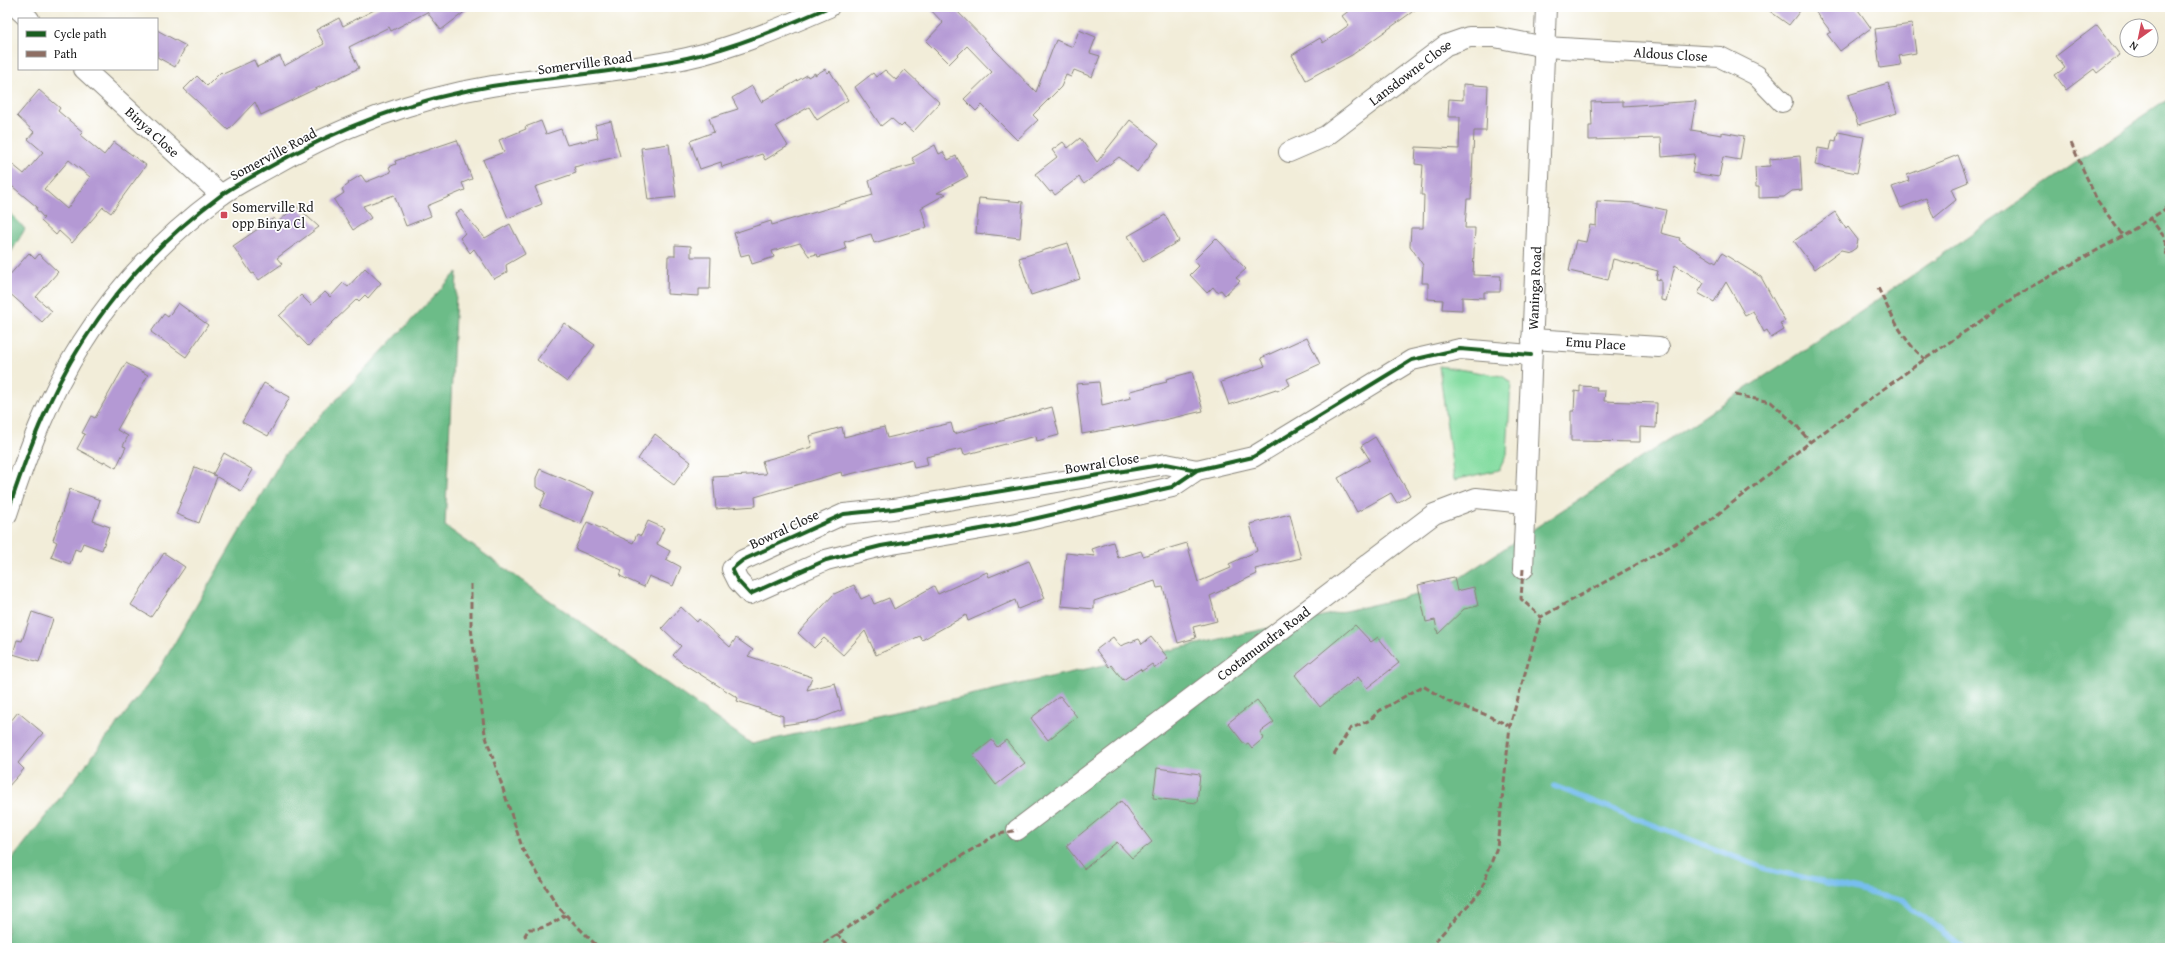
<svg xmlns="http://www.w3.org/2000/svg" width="2177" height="955" font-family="'Gentium Book Plus',serif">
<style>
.green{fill:#85dda2;stroke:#507c5f}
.forest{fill:#6cbc88;stroke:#446c52}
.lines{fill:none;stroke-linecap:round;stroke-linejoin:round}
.stream{stroke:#77beef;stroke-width:5.5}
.building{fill:#b499d4;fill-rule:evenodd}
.street-casing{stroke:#87847a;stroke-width:22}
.street{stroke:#fff;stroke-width:20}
.quiet{stroke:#8d6e63;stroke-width:3;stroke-dasharray:6 3;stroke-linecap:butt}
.cycleway-casing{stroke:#fff;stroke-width:6}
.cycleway{stroke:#1b5e20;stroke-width:4}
.poi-dot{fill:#d1495b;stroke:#fff;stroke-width:1.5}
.labels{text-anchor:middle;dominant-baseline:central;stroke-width:3.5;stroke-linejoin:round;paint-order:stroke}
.street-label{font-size:14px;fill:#1c1c1c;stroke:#fff}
.poi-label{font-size:14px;fill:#1c1c1c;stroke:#fff;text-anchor:start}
</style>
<rect width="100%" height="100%" fill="#fff"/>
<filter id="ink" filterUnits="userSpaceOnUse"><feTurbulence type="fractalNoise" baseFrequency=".025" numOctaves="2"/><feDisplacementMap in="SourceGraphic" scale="8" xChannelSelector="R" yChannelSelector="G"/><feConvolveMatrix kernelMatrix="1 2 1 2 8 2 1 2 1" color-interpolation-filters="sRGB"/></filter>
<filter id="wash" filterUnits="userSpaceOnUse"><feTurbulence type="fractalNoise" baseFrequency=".012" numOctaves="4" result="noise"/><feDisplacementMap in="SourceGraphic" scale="16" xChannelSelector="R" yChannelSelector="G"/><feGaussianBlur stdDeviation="0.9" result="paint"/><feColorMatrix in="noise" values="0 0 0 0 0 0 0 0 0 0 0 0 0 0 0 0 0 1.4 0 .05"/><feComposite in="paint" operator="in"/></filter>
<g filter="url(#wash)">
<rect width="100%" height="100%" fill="#f2edd9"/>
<path class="green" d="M1439 366 1502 376 1511 382 1507 454 1499 470 1454 480Z"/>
<path class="forest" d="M2170 98V948H7V866L157 673 285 454 457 272 445 526 752 744 1443 589 1798 354Z
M7 209 25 229 7 259Z"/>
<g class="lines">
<path class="stream" d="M1554 786 1763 868 1903 901 1963 948"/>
</g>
<g id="blocks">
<path class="building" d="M380 7H471L441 30 427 12 391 31 389 27 349 47 359 68 261 115 255 102 228 130 184 89 197 76 207 86 221 72 223 74 254 60 257 67 280 56 284 66 324 44 316 30 339 18 343 26Z
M928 7H953L1036 92 1056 40 1073 47 1079 30 1096 37 1090 53 1100 56 1092 77 1074 70 1071 77 1066 75 1061 87 1033 115 1038 120 1017 140 982 105 976 111 964 99 992 72 967 46 949 64 926 41 943 23Z
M1354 7H1419L1352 55 1306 80 1292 55 1320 38 1323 43 1349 25 1342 16Z
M1764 7H1803L1789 25Z
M1812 7H1856L1871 28 1840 51 1827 34 1831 32Z
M1912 24 1916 53 1899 56 1901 65 1880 68 1875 29Z
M2097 25 2120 55 2097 73 2094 69 2066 90 2055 75 2065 68 2056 56Z
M157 30 186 46 175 67 157 57Z
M825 69 828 73 830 71 848 100 817 120 809 107 776 126 788 146 765 160 762 154 722 167 721 162 700 169 690 141 714 132 709 118 738 109 732 98 752 86 761 102 807 75 808 77 815 73V75Z
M885 70 896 80 905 70 940 103 913 132 904 124 901 127 891 118 881 126 855 87 873 73 876 77Z
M1888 83 1897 113 1858 125 1848 95Z
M1463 84 1488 86 1486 131H1474L1471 199H1467L1465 228H1475L1473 275 1501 276 1500 292H1484V298L1462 297V310L1442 309 1443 300 1428 299V283H1422L1423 265 1410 246 1411 228H1423L1424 195H1421L1423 165 1415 164 1416 147 1459 149 1460 117H1448L1449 99 1463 100Z
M39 90 60 108 58 111 83 132 80 135 104 155 114 142 146 165 111 213 103 207 72 243 59 231 56 235 41 221 44 218 36 209 37 207 7 182V160L24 174 43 152 28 139 34 132 17 116ZM69 160 90 177 67 209 44 189Z
M1623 101V106L1696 101 1691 130 1722 135V132L1744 136 1740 160 1723 157 1719 177 1692 173 1695 154 1662 157 1661 138 1589 140V126H1592L1591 102Z
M1130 120 1159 143 1137 172 1119 157 1084 184 1079 177 1055 195 1052 191 1050 192 1035 174 1057 157 1052 150 1063 142 1068 148 1080 138 1097 162Z
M541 121 546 134 561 129 567 145 598 138 595 125 611 121 620 156 574 167 576 173 535 187 542 204 508 218 483 160 504 152 499 140 526 129 525 127Z
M1838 132 1864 137 1857 173 1815 165 1818 148 1830 150 1832 140 1836 141Z
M457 140 472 179 462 183 465 190 427 206 431 216 406 226 394 195 363 206 371 218 353 230 334 200 344 193 342 189 349 184 348 183 361 175 366 182 391 172 389 167 396 164 395 161Z
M669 144 676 197 648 200 641 148Z
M935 145 939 154 943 152 948 160 956 156 968 176 937 193 946 194 921 208 927 227 874 243 871 234 844 242 846 249 818 257 817 254 809 256 800 243 772 251 774 257 752 264 749 254 741 256 734 233 771 221 772 225 873 195 869 181 884 173 916 164 912 158Z
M1958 155 1968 182 1951 189 1956 200 1934 218 1926 198 1901 208 1892 187 1909 181 1907 175Z
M1800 156 1802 190 1792 191 1784 197 1759 198V187H1756L1755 167 1770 166V159Z
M979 198 1023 202 1020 238 976 233Z
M1597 201 1634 203 1666 210 1661 233 1680 238 1679 240 1716 263 1722 253 1761 277 1785 321 1780 323 1784 330 1771 338 1767 330 1764 332 1753 311 1745 315 1726 282 1714 302 1698 293 1704 283 1675 265 1666 301 1661 300V280L1656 279 1658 271 1613 259 1608 280 1569 271 1576 240 1586 242 1590 225 1596 226Z
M296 206 319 227 277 258 282 264 259 280 254 273 252 274 233 246 274 218 277 223Z
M461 210 485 238 510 224 525 254 506 265 507 272 494 279 474 249 470 253 460 238 465 233 455 214Z
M1835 212 1846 229 1848 227 1858 240 1856 248 1850 252 1841 250 1815 269 1794 241Z
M1165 215 1179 241 1143 262 1128 236Z
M1216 238 1246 269 1236 278 1240 281 1225 295 1221 290 1217 292 1213 287 1207 293 1190 275 1199 266 1194 260Z
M1068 243 1080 279 1031 295 1019 258Z
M675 245 691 246V257H711L710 289H699V296L667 294 668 256H675Z
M29 253 35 259 39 254 58 272 36 297 52 311 42 322 7 291V278Z
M365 268 381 283 368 298 365 295 359 301 357 299 308 346 279 316 301 295 311 305 325 292 330 297 343 283 348 287Z
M178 303 208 325 186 357 151 332 164 314 168 317Z
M564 323 595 345 567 382 537 360Z
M1307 337 1320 364 1287 379 1290 385 1277 391 1276 389 1229 405 1221 382 1265 366 1261 358Z
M126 363 148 375 117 430 128 436 123 446 126 447 116 468 104 461 103 463 77 449 85 434 82 433 91 416 95 418Z
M1192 372 1203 411 1133 427V425L1082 434 1076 384 1099 382 1102 405 1131 398 1130 391 1167 382 1166 379Z
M264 383 290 397 268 436 242 422Z
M1580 386 1597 387 1596 391H1605L1604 401 1657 403 1656 428 1640 427V442L1571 441V411H1574L1575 391 1580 392Z
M1052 407 1059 435 1037 441 1036 436 964 455 962 449 926 457 928 465 914 468 912 459 842 476 841 472 755 497 756 506 716 509 713 477 766 474 762 461 812 447 809 436 842 427 844 437 884 427 887 438 951 423 954 434Z
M655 434 691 462 674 485 638 459Z
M1375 437 1410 495 1397 503 1391 493 1357 512 1338 478 1370 460 1361 446Z
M224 453 253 470 241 491 217 477 199 523 176 514 195 467 216 476 213 474Z
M540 469 594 492 581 524 540 507 546 492 536 487V478Z
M70 489 100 500 93 521 110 527 102 550 83 543 80 551 75 549 70 564 51 557 57 542 53 540Z
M1290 514 1301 558 1255 569 1257 574 1210 596 1217 621 1193 627 1196 638 1178 643 1163 587 1157 588 1155 581 1094 601V609L1061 606 1066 553 1095 556 1092 549 1113 542 1118 558 1141 551 1143 556 1187 543 1198 582 1231 568 1229 564 1257 551 1250 524Z
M648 521 664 528 657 544 670 551 666 559 681 567 673 586 649 576 644 587 620 576 622 570 575 549 587 522 633 543 637 534 641 536Z
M164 553 185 567 151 617 131 605Z
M1029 561 1045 598 1018 609 1015 600 968 621 966 615 922 640 920 636 876 655 865 631 843 655 824 638 814 648 798 633 834 594 854 585 861 599 870 595 874 604 889 598 894 609 934 586 938 594 987 572 989 577Z
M1454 577 1457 591 1474 587 1478 606 1464 609 1438 634 1435 620 1426 622 1418 585Z
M681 607 697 622 699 619 730 647 736 638 753 650 748 656 812 677 807 690 835 683 842 710 817 720 783 725V716L737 701 738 698 682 663 673 655 681 646 662 628Z
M32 612 53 619 39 662 13 654 17 640 22 641Z
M1355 625 1371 642 1378 637 1399 663 1367 688 1358 677 1320 707 1295 675Z
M1113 637 1120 646 1139 639 1142 644 1151 637 1168 658 1155 668 1152 664 1142 671 1140 669 1123 680 1111 665 1109 667 1096 650Z
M1060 696 1077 717 1048 740 1031 718Z
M1257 700 1274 722 1260 732 1264 738 1252 748 1248 743 1245 745 1228 723Z
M18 712 43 733 18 763 24 769 7 788V726Z
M992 740 997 747 1006 740 1025 763 996 785 973 755Z
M1157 768 1200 774 1197 803 1153 798Z
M1121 801 1152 842 1132 858 1117 842 1084 869 1066 846Z"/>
</g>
</g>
<g filter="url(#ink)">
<use href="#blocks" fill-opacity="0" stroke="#87847a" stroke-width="1"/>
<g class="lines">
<g class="street-casing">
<g id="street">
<path d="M16 7 29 19"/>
<path id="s1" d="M84 69 221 195"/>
<path id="s2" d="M1289 152 1326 136 1446 45 1469 37H1495L1545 47 1720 57 1756 75 1782 102"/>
<path id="s3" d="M1532 339 1659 347"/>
<path d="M1197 470 1166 464 893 509 844 514 743 560 732 569 738 581 750 594 826 560 881 546 1016 523 1172 487 1197 470 1253 457 1412 360 1460 349 1531 355"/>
<path d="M7 514C27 454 48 396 82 343 118 286 166 236 220 196 233 186 250 178 264 170 335 129 412 99 492 86 557 76 623 72 687 58 737 47 783 27 829 7"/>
<path id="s4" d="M1523 569 1546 7"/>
<path id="s5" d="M1017 830 1434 514 1476 498 1525 503"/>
</g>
</g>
<use href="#street" class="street"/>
<path class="quiet" d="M2071 143 2097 200 2123 236
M2150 218 2165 238 2166 252 2170 264
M1878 288C1891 314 1902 340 1925 359
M1735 395 1771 402 1797 426 1810 442
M1523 569 1521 599 1541 617 1694 533 1810 442 1925 359 2027 289 2123 236 2170 206
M471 584V628L485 734 523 850 559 908 599 948
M1334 755 1350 729 1370 720 1379 711 1423 686 1449 702 1484 714 1510 726
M836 934 852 948
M526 937 525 935 529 929C544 930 553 923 565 915
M816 948 902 892 996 835 1017 830
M1429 948 1481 891 1497 847 1510 726 1541 617"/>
<g class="cycleway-casing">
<path id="cycleway" d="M1197 470 1166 464 893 509 844 514 743 560 732 569 738 581 750 594 826 560 881 546 1016 523 1172 487 1197 470 1253 457 1412 360 1460 349 1531 355
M7 514C27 454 48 396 82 343 118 286 166 236 220 196 233 186 250 178 264 170 335 129 412 99 492 86 557 76 623 72 687 58 737 47 783 27 829 7"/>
</g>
<use href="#cycleway" class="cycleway"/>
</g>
</g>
<rect class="poi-dot" x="220" y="211" width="8" height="8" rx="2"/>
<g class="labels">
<g class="street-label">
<text stroke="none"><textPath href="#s2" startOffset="418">Aldous Close</textPath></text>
<text transform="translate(585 63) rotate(-8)">Somerville Road</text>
<text stroke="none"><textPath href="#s2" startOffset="146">Lansdowne Close</textPath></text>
<text stroke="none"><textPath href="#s1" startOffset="93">Binya Close</textPath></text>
<text transform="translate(273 154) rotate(-28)">Somerville Road</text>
<text stroke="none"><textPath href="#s4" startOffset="281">Waninga Road</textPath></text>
<text stroke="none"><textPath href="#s3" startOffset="64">Emu Place</textPath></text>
<text transform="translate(1102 463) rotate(-9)">Bowral Close</text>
<text transform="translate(784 529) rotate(-25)">Bowral Close</text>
<text stroke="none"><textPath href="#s5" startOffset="309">Cootamundra Road</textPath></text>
</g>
<g class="poi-label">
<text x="232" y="207">Somerville Rd<tspan x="232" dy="16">opp Binya Cl</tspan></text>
</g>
</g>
<rect width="2177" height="955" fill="none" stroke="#fff" stroke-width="24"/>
<rect x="18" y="18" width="140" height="52" fill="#ffffff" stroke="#a4a4a4"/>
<rect x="26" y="31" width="20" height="6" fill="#1b5e20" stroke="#a4a4a4"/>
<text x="54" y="38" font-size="12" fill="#1c1c1c">Cycle path</text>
<rect x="26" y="51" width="20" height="6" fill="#8d6e63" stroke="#a4a4a4"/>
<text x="54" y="58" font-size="12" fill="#1c1c1c">Path</text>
<g transform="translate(2139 38) rotate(213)"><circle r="19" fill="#ffffff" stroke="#a4a4a4"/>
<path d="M0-3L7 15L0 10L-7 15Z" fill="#d1495b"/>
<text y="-6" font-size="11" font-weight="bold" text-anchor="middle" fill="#1c1c1c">N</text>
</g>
</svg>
